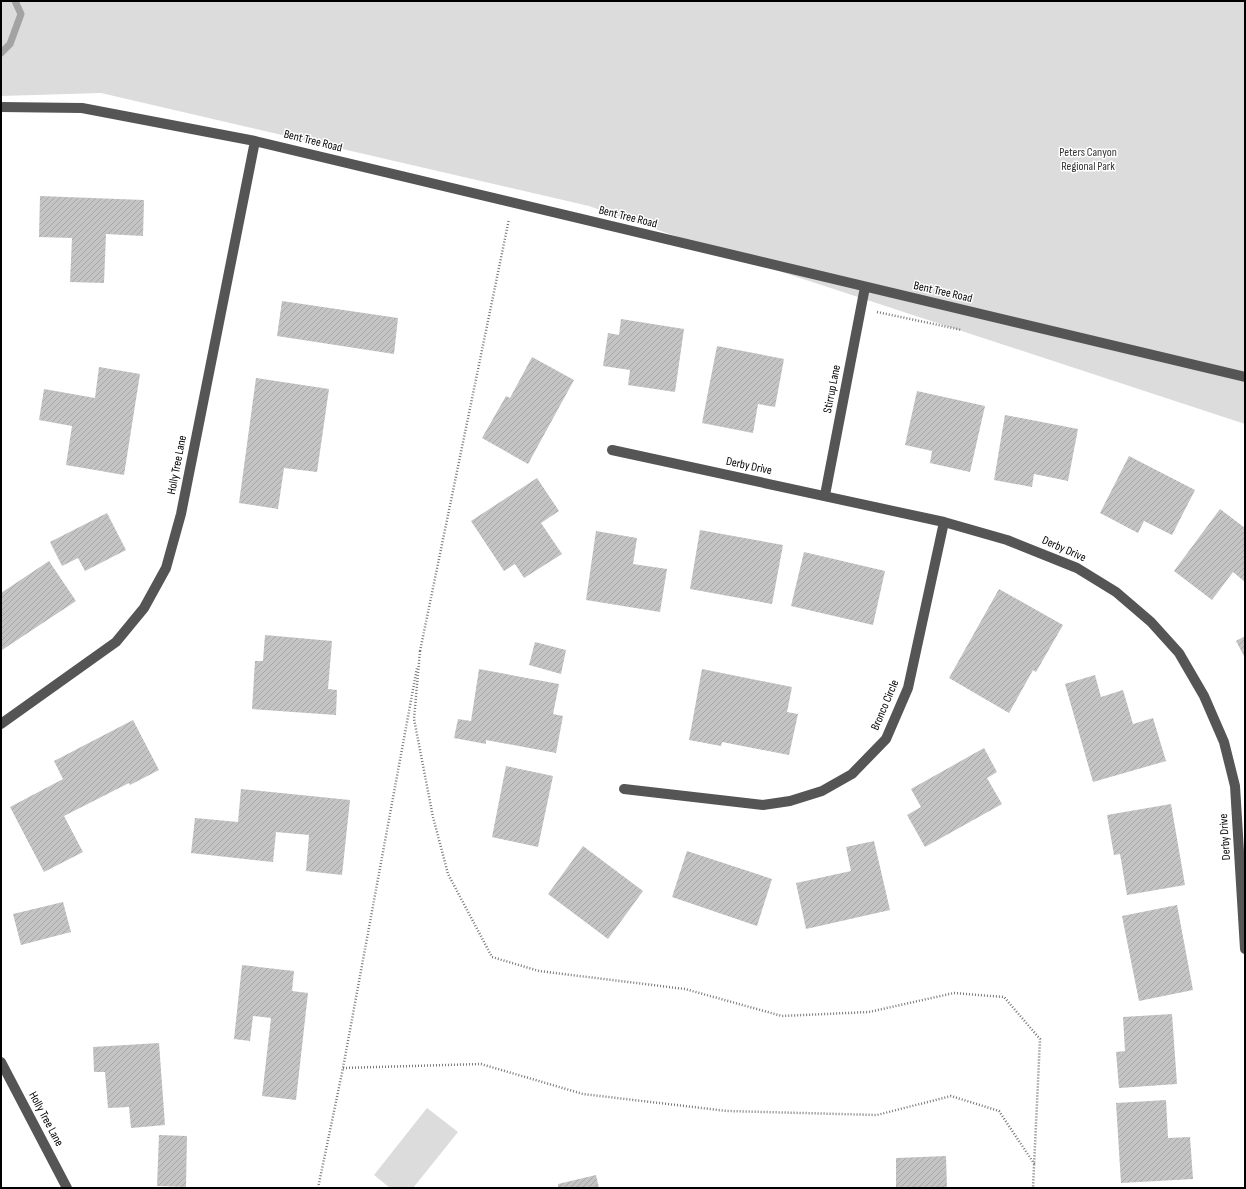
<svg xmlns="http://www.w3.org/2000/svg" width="1246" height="1189" font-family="'Sofia Sans Condensed',sans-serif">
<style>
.green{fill:#dcdcdc}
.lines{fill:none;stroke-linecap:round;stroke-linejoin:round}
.stream{stroke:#a3a3a3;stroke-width:7}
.building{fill:url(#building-hatch)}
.path{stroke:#777;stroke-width:2.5;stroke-dasharray:1 2;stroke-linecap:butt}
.minor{stroke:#555;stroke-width:10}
.labels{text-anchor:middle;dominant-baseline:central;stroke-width:3;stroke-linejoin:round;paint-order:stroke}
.street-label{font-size:12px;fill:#000;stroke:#fff}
.park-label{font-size:12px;fill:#333;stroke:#fff}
</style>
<defs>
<pattern id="building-hatch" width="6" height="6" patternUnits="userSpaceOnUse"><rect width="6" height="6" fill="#c4c4c4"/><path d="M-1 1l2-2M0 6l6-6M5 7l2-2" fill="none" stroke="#a7a7a7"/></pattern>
</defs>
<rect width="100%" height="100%" fill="#fff"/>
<path class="green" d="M1 1H1245V424L736 257 589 206 101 93 1 96Z
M427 1108 458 1132 413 1188H390L374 1175Z"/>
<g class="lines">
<path class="stream" d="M1 53 10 44 21 14 15 1"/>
</g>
<path class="building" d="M40 196 144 200 143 236 106 234 104 283 70 282 72 238 39 237Z
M282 301 398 318 394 354 277 336Z
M621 319 684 329 675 392 628 385 630 370 603 366 608 333 619 335Z
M717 346 784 359 775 407 758 404 753 433 702 423Z
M532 357 574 380 528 464 482 438 506 396 510 398Z
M99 367 140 374 124 475 66 465 72 426 39 420 44 389 95 398Z
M256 378 329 389 317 472 284 468 278 509 239 503Z
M917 391 985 406 970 472 930 463 932 451 905 445Z
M1005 415 1078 429 1068 481 1034 474 1032 487 994 480Z
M1129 456 1195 490 1172 535 1144 521 1138 533 1100 513Z
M537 478 559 511 541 523 562 554 524 578 515 564 504 571 471 521Z
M1220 509 1245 528V582L1233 572 1212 600 1174 571Z
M107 513 126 550 85 571 78 558 62 566 50 542Z
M700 530 783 545 772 604 690 589Z
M596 531 637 538 633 564 667 569 660 612 586 600Z
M804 552 885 571 873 625 791 606Z
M49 561 76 601 2 650 1 593Z
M999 589 1063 625 1036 672 1033 670 1009 713 949 678Z
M265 635 332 641 328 689 337 690 336 715 252 709 255 661H263Z
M1245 636V658L1236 641Z
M535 642 566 650 561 674 529 665Z
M479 669 559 684 553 714 563 716 556 753 486 740V744L454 738 458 719 471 721Z
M702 669 792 687 787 712 798 714 789 755 722 742 721 746 689 740Z
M1095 675 1101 697 1123 690 1133 724 1153 718 1166 761 1093 782 1065 684Z
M133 720 159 770 130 785 129 783 64 816 83 852 44 872 10 807 63 779 54 761Z
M984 748 997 772 987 778 1002 804 925 847 907 815 921 807 911 789Z
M506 766 553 776 538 847 492 837Z
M241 789 350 800 342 875 306 871 309 835 276 832 273 862 191 853 195 818 238 822Z
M1171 804 1185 885 1127 895 1120 854 1114 855 1107 815Z
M874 841 890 910 806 929 796 883 851 871 846 847Z
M583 846 643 891 608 939 548 894Z
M687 851 772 879 757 926 672 897Z
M63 902 71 932 21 945 13 914Z
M1177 905 1193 990 1139 1001 1122 916Z
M242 965 294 971 292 991 308 993 296 1100 262 1096 271 1018 253 1016 250 1041 234 1039Z
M1172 1014 1177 1084 1119 1088 1116 1052 1125 1051 1123 1017Z
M159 1043 165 1125 131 1128 129 1107 108 1108 105 1072H94L93 1047Z
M1166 1100 1168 1138 1190 1137 1193 1179 1121 1183 1116 1103Z
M159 1135 187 1136 186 1187 157 1186Z
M946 1156 947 1188H896V1158Z
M596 1175 599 1188H558V1184Z"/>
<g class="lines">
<path class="path" d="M877 312 962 330
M420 651 414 719 433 817 448 874 492 957 539 971 685 989 782 1016 869 1012 954 993 1004 997 1040 1039 1033 1188
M420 651 509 219
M343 1068 481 1064 583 1094 727 1111 877 1115 951 1096 999 1111 1035 1165
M318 1188 343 1068 417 668"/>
<path class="minor" d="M1 107 82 108 255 141 1245 377
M612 450 944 522 1007 540 1077 568 1116 592 1151 622 1179 653 1204 696 1224 742 1235 786 1245 949
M825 495 865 287
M1 724 116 642 144 608 166 568 181 514 255 141
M624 789 763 805 790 801 822 791 852 774 886 739 908 688 944 522
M1 1062 67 1188"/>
</g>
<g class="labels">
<g class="street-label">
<text transform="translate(313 141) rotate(14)">Bent Tree Road</text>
<text transform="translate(628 217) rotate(14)">Bent Tree Road</text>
<text transform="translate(943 292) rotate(13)">Bent Tree Road</text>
<text transform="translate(832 389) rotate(-79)">Stirrup Lane</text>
<text transform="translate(177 465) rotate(-79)">Holly Tree Lane</text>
<text transform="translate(749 466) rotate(12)">Derby Drive</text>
<text transform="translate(1064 549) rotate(24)">Derby Drive</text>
<text transform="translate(885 705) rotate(-67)">Bronco Circle</text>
<text transform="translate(1225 837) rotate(-94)">Derby Drive</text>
<text transform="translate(46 1119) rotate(62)">Holly Tree Lane</text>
</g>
<g class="park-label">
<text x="1088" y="152">Peters Canyon<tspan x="1088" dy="14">Regional Park</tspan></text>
</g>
</g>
<rect width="1246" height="1189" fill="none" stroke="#000000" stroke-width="4"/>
</svg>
